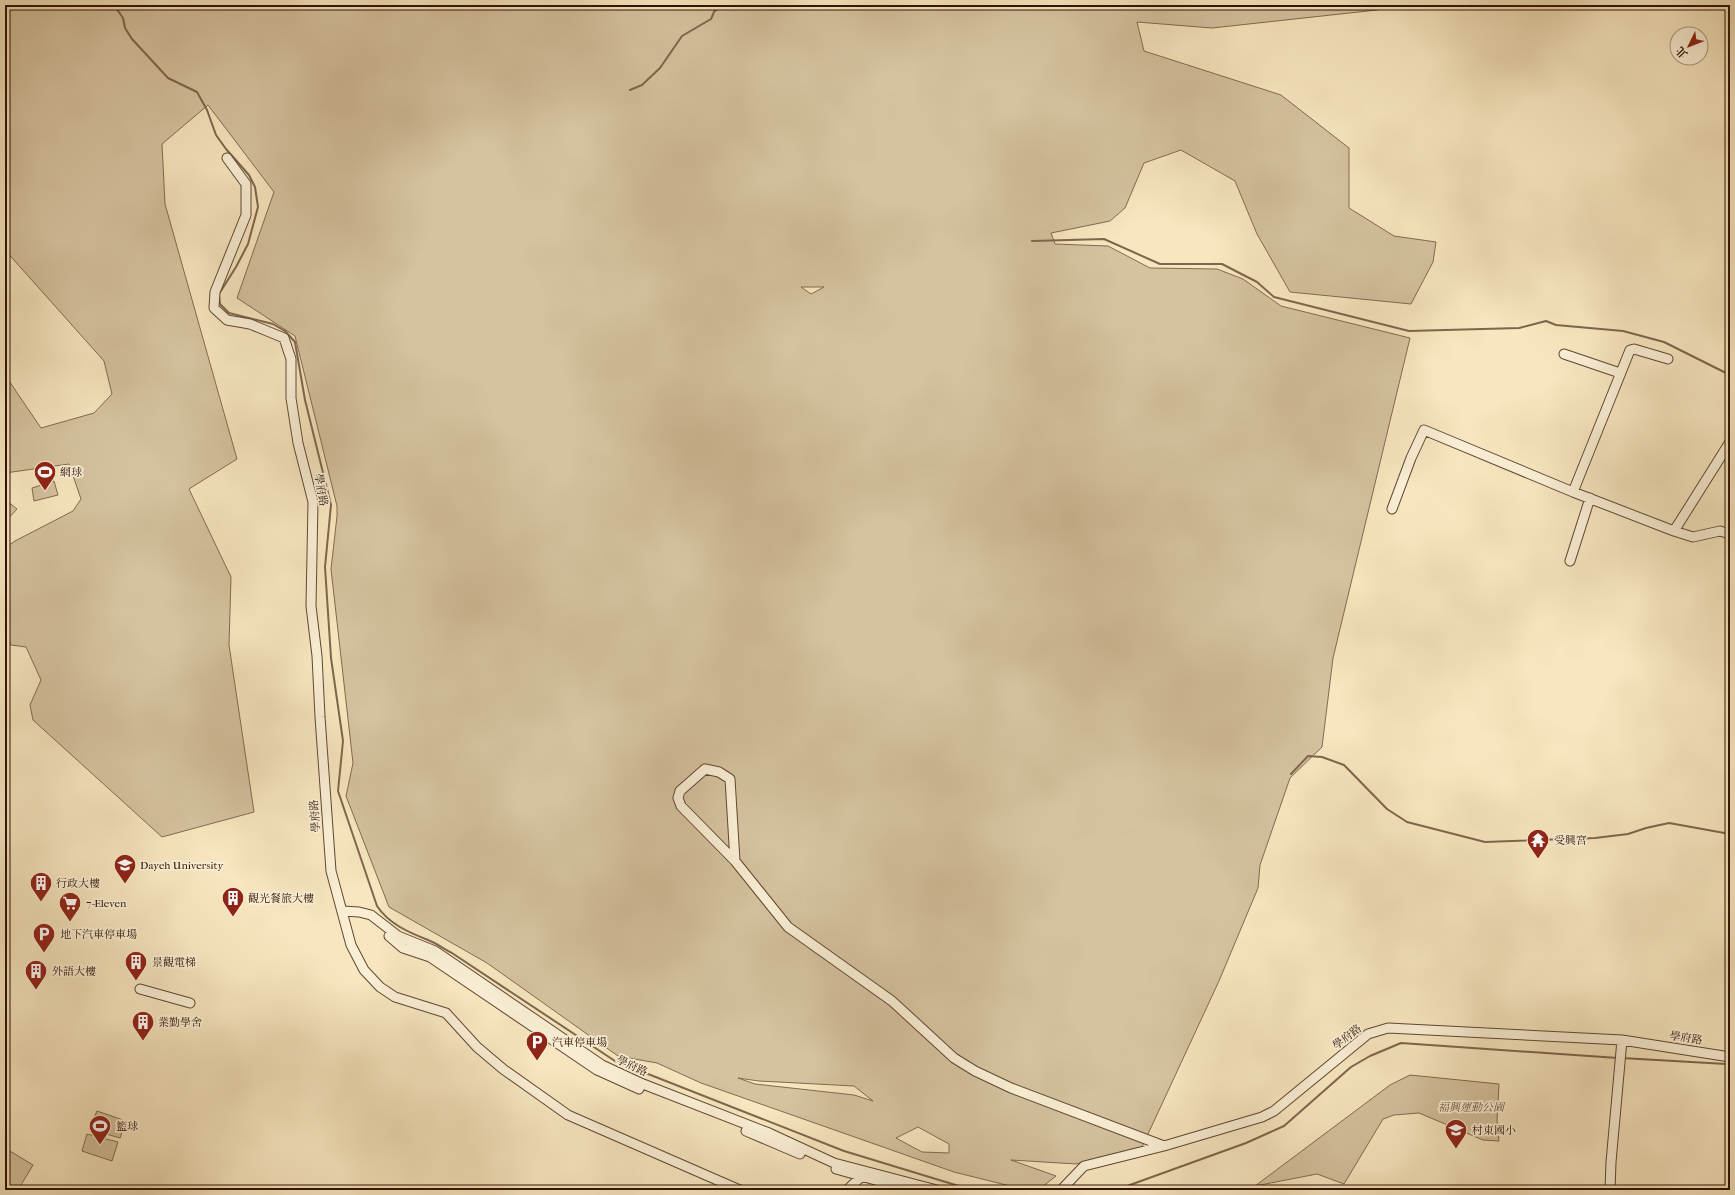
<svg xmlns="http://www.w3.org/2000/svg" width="1735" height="1195" font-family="'IM FELL French Canon','Noto Serif TC',serif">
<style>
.green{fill:#d5c29f;stroke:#826a51;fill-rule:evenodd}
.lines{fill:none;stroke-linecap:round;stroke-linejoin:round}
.stream{stroke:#7e664d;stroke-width:2}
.minor-casing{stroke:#614732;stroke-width:11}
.minor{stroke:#faefd5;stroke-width:9}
.labels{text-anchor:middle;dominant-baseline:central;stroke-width:3.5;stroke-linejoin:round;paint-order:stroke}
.poi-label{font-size:11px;fill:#2f1203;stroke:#faefd5;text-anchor:start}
.street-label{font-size:11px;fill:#2f1203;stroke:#faefd5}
.park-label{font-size:11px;font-style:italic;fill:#69503a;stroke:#faefd5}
</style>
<rect width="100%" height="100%" fill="#f7e6bf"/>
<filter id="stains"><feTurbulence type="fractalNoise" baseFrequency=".005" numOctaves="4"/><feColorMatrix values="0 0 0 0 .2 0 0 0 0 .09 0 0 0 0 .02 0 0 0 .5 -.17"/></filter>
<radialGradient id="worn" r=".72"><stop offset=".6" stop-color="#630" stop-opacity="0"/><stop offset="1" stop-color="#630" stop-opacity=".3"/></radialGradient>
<path class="green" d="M5 5H1393L1377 10 1212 28 1137 22 1144 51 1281 95 1349 148V208L1394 236 1436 242 1433 262 1411 304 1290 292 1257 234 1235 181 1181 150 1144 163 1125 208 1110 221 1051 233 1055 244 1108 246 1150 268 1217 269 1243 279 1281 306 1410 338 1333 658 1322 747 1290 778 1260 865 1258 888 1219 981 1142 1147 1076 1164 1011 1160 1056 1176 1038 1190H1026L954 1172 701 1083 657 1063 618 1056 487 963 389 907 346 796 353 763 331 569 337 516V506L295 336 237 298 274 192 208 105 162 144 165 204 237 459 189 489 231 577 229 645 254 812 162 837 33 720 30 705 41 680 26 647 11 645 5 632V548L15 541 73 511 81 499 69 464 5 473V375L41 428 94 413 112 394 104 361 5 250ZM801 287H824L811 294ZM738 1078 759 1081 854 1086 873 1101 854 1095 755 1084ZM918 1127 949 1144V1153L922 1152 896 1138Z
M54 481 58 495 34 501 32 488Z
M7 501 17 509 5 522V503Z
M1410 1075 1499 1084 1497 1120 1499 1141 1483 1140 1419 1113 1394 1115 1383 1119 1344 1184 1317 1174 1255 1186 1390 1085Z
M97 1111 126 1121 120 1138 89 1129Z
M87 1134 118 1142 112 1161 82 1151Z
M5 1148 33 1165 18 1190H5Z"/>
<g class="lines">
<path class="stream" d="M114 5 123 18 125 28 132 39 168 78 197 92 207 110 216 135 226 149 249 175 255 187 258 207 248 244 236 267 219 294 220 304 229 313 273 324 285 331 295 342 305 400 331 505 325 567 331 658 343 741 338 791 377 906C389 924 408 932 428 940 436 943 444 949 452 953L615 1061 844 1151 972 1190
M630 90 642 85 660 68 682 36 711 19 714 12 721 5
M1032 241 1104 239 1160 264H1222L1257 282 1274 297 1409 331 1519 328 1546 321 1556 325 1623 331 1664 342 1730 375
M1291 774 1308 756 1322 757 1344 765 1387 809 1407 822 1485 842 1595 838 1628 834 1646 828 1669 823 1730 834
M1622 1058 1726 1064 1730 1066
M1116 1190 1246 1143 1284 1126 1351 1067 1370 1056 1401 1043 1618 1058"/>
<g class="minor-casing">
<path id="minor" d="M227 158 246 184V215L215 292 214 308 227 320 250 324 284 338 291 359V398L298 443 313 502 311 606 317 656 320 717 331 871 351 945 364 970 380 987 395 997 446 1013 477 1047 503 1069 568 1115 740 1190
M1564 354 1620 373
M1573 492 1630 350 1634 349 1668 359
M1392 509 1411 458 1424 430 1573 492 1674 531 1693 537 1720 531 1730 534
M1674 531 1730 442
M1570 561 1590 498
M735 861 730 779 719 772 705 769 680 791 678 798 681 806 735 861 788 927 892 1001 954 1058 975 1071 1011 1088 1164 1146
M343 911 359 912 371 915 398 936 435 951 602 1065 643 1084 769 1133 834 1163 937 1190
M389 936 403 948 430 957 597 1070 639 1089
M140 989 190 1003
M746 1131 800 1154
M836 1169 911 1190
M847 1190 864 1174
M1061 1190 1084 1166 1164 1146 1262 1117 1274 1111 1368 1034 1388 1028 1622 1040 1730 1057
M1610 1190 1611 1162 1622 1040"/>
</g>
<use href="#minor" class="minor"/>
</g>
<defs>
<g id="stadium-pin" transform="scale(1.15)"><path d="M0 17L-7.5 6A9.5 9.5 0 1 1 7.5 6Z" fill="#8f2418" stroke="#faefd5"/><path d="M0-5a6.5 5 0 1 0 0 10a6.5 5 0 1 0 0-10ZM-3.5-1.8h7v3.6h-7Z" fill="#fff"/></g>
<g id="temple-pin" transform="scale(1.15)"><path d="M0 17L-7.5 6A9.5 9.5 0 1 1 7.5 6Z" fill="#8f2418" stroke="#faefd5"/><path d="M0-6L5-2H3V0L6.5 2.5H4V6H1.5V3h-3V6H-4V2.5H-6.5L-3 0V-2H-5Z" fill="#fff"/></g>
<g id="university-pin" transform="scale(1.15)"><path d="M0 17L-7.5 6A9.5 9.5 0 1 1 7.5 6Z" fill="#8f2418" stroke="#faefd5"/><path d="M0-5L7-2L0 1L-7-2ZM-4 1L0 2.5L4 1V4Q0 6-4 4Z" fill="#fff"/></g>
<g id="building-pin" transform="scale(1.15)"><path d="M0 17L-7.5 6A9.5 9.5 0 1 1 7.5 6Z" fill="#8f2418" stroke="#faefd5"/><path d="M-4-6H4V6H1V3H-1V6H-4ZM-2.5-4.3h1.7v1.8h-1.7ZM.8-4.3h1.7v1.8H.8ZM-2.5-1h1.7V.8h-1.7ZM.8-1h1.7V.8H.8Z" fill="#fff"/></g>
<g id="supermarket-pin" transform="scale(1.15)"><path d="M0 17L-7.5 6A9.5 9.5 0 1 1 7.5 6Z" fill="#8f2418" stroke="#faefd5"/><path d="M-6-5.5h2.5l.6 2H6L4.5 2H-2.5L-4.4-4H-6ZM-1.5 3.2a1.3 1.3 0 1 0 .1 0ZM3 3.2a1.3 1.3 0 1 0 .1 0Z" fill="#fff"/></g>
<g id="parking-pin" transform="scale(1.15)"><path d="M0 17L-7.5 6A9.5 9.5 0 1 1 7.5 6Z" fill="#8f2418" stroke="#faefd5"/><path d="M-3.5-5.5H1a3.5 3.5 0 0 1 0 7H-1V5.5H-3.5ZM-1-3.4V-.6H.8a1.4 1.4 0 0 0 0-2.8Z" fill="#fff"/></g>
<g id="school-pin" transform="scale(1.15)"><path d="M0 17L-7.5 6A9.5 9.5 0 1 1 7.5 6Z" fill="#8f2418" stroke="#faefd5"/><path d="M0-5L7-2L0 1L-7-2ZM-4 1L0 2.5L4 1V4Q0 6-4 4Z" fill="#fff"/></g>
</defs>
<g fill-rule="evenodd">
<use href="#stadium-pin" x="45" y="472"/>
<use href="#temple-pin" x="1538" y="840"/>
<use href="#university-pin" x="125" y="865"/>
<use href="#building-pin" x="41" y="883"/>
<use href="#building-pin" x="233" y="898"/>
<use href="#supermarket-pin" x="70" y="903"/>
<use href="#parking-pin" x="44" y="934"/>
<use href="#building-pin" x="136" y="962"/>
<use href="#building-pin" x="36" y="971"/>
<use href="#building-pin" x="143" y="1022"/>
<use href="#parking-pin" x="537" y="1042"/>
<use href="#stadium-pin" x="100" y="1126"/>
<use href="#school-pin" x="1456" y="1130"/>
</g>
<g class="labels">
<g class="poi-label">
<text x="60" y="472">網球</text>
<text x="1554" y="840">受興宮</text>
<text x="140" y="865">Dayeh University</text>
<text x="56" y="883">行政大樓</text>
<text x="248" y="898">觀光餐旅大樓</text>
<text x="86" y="903">7-Eleven</text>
<text x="60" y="934">地下汽車停車場</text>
<text x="152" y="962">景觀電梯</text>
<text x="52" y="971">外語大樓</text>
<text x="158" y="1022">業勤學舍</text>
<text x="552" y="1042">汽車停車場</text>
<text x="116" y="1126">籃球</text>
<text x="1472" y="1130">村東國小</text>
</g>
<g class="street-label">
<text transform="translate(321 490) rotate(80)">學府路</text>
<text transform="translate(315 816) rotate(-94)">學府路</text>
<text transform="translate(1347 1037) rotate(-37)">學府路</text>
<text transform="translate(1686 1038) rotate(9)">學府路</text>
<text transform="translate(632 1066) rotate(25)">學府路</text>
</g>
<g class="park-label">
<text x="1471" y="1107">福興運動公園</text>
</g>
</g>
<rect width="1735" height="1195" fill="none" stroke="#f7e6bf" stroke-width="20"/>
<rect x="6" y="6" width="1723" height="1183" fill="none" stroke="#2f1203" stroke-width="2"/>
<rect x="10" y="10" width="1715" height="1175" fill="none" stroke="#2f1203"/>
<g transform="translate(1689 46) rotate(227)"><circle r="19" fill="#faefd5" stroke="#a99781"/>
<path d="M0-3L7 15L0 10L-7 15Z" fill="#8f2418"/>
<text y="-6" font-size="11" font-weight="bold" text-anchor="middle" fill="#2f1203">北</text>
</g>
<rect width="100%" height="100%" filter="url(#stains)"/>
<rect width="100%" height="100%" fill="url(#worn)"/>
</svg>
